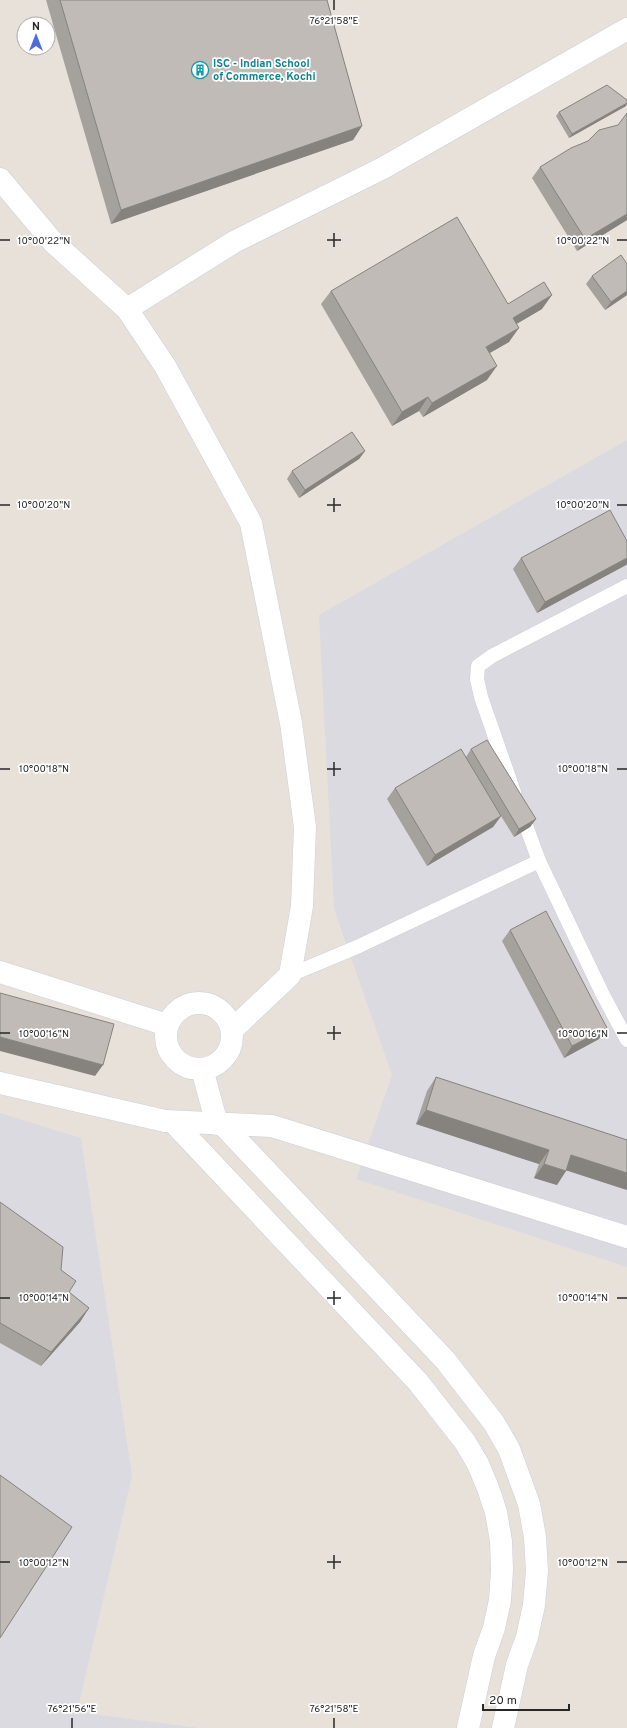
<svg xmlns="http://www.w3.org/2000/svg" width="627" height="1728" font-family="Overpass,sans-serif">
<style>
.industrial{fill:#dcdae1}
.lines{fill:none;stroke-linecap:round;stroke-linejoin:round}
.lane-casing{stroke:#cccfda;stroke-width:15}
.street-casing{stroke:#cccfda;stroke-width:23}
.secondary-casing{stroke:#cccfda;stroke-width:23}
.lane{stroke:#fff;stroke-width:14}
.street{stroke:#fff;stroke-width:22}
.secondary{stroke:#fff;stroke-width:22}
.wall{fill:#a5a19d}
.shaded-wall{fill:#86837f}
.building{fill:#c0bbb6;stroke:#86837f}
.ticks{fill:none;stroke:#272727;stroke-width:1.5}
.labels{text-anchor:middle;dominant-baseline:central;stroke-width:3.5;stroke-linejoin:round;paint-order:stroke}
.culture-label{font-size:11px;font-weight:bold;fill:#0d838f;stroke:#fff;text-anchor:start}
.ticks-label{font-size:10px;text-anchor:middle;fill:#272727;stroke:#fff;stroke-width:3.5;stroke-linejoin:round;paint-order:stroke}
</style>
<rect width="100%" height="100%" fill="#e8e1da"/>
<path class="industrial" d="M627 440V1267L356 1179 392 1075 334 909 319 615Z
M0 1113 81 1138 132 1476 77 1712 199 1728H0Z"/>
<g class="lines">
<g class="lane-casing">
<path id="lane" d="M514 792 481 697 477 679 478 666 492 656 627 586
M521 812 539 861
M290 975 357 947 539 861 602 993 627 1040"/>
</g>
<g class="street-casing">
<path id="street" d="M0 179 53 242 127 309 234 242 383 168 627 29
M127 309 165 366 251 523 291 723 305 827 302 906 290 975 232 1030
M166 1121 272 1126 627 1237
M173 1122 418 1382 465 1442 478 1464 488 1488 496 1512 501 1541 502 1570 500 1600 494 1628 484 1656 468 1728
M223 1125 445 1360 494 1423 509 1449 529 1504 535 1537 537 1571 534 1605 527 1637 517 1665 503 1728"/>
</g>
<g class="secondary-casing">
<path id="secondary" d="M0 972 167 1025
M166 1036a33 33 0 1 1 66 0a33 33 0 1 1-66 0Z
M202 1069 217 1124
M0 1083 165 1121"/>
</g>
<use href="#lane" class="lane"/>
<use href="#street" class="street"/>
<use href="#secondary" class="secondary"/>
</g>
<path class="wall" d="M46 0H327L362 126 353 140 111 224Z
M626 106 569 138 556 116 559 112Z
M627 113V220L577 251 532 178 540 167 618 125Z
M627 264V295L605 310 586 284 592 276Z
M331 291 508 304 542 309 516 324 509 342 489 353 487 380 423 417 419 411 392 426 321 304Z
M365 451 359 459 299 498 287 479 292 471Z
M627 541V564L626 565 537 613 513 569 521 558Z
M471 749 536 819 530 827 514 837 501 816 493 827 427 866 387 799 395 788 466 757Z
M510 930 599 1039 564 1058 502 941Z
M436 1077 627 1140V1190L566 1170 557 1185 534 1178 539 1164 416 1124 427 1091Z
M0 1202 61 1270 69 1292 89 1308 80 1322 41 1366 0 1343Z"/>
<path class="shaded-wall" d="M627 103V104L626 106 569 138 572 134Z
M362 126 353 140 111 224 121 210Z
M627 214V220L577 251 585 239Z
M627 291V295L605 310 611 302Z
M552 295 542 309 503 332 513 318Z
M519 328 509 342 476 361 486 347Z
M497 366 487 380 423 417 432 403Z
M428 397 419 411 392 426 402 412Z
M365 451 359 459 299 498 305 490Z
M627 558V564L626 565 537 613 545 602Z
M501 816 493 827 427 866 435 855Z
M536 819 530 827 514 837 519 829Z
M607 1028 599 1039 564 1058 572 1046Z
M0 1037 103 1065 95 1076 0 1051Z
M426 1110 549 1150 539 1164 416 1124Z
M571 1155 627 1173V1190L562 1169Z
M544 1164 566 1171 557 1185 534 1178Z
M89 1308 80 1322 41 1366 51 1352Z"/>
<path class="building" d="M60 0H327L362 126 121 210Z
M607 85 627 100V103L572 134 559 112Z
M627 113V214L585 239 540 167 571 148 588 141 599 130 618 125Z
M457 217 508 304 544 282 552 295 513 318 519 328 486 347 497 366 432 403 428 397 402 412 331 291Z
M621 255 627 264V291L611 302 592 276Z
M352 432 365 451 305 490 292 471Z
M610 510 627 541V558L545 602 521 558Z
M487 740 536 819 519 829 471 749Z
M461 749 501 816 435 855 395 788Z
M546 911 607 1028 572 1046 510 930Z
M0 993 114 1024 103 1065 0 1037Z
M436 1077 627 1140V1173L571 1155 566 1171 544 1164 549 1150 426 1110Z
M0 1202 63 1247 61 1270 76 1281 69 1292 89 1308 51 1352 0 1323Z
M0 1475 72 1527 0 1638Z"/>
<path class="ticks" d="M334 0V10M334 233V247M0 240H10M327 240H341M617 240H627M334 498V512M0 505H10M327 505H341M617 505H627M334 762V776M0 769H10M327 769H341M617 769H627M334 1026V1040M0 1033H10M327 1033H341M617 1033H627M334 1291V1305M0 1298H10M327 1298H341M617 1298H627M334 1555V1569M0 1562H10M327 1562H341M617 1562H627M72 1718V1728M334 1718V1728"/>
<defs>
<g id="building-ring" transform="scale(0.9)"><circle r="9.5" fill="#fff" stroke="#0f9aa8" stroke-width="1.5"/><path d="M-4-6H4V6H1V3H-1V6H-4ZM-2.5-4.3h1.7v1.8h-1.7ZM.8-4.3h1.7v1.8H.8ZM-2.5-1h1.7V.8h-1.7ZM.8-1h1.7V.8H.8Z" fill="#0f9aa8"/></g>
</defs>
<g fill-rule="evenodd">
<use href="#building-ring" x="200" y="70"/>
</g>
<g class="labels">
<g class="culture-label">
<text x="213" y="64">ISC - Indian School<tspan x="213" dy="13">of Commerce, Kochi</tspan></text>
</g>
</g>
<g class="ticks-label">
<text x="334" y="24">76°21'58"E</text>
<text x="44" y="244">10°00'22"N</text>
<text x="583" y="244">10°00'22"N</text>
<text x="44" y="508">10°00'20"N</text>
<text x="583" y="508">10°00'20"N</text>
<text x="44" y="772">10°00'18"N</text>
<text x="583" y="772">10°00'18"N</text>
<text x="44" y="1037">10°00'16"N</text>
<text x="583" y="1037">10°00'16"N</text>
<text x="44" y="1301">10°00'14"N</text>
<text x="583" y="1301">10°00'14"N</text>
<text x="44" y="1566">10°00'12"N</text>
<text x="583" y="1566">10°00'12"N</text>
<text x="72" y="1712">76°21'56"E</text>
<text x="334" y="1712">76°21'58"E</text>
</g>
<g transform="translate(36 36)"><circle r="19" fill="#ffffff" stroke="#a9a9a9"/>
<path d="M0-3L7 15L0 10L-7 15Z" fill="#4b6be4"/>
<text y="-6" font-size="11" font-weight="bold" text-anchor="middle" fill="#272727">N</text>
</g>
<path d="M483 1704v6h86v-6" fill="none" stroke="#272727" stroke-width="2"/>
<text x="489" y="1704" font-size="12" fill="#272727" stroke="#ffffff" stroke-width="3" paint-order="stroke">20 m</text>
</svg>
